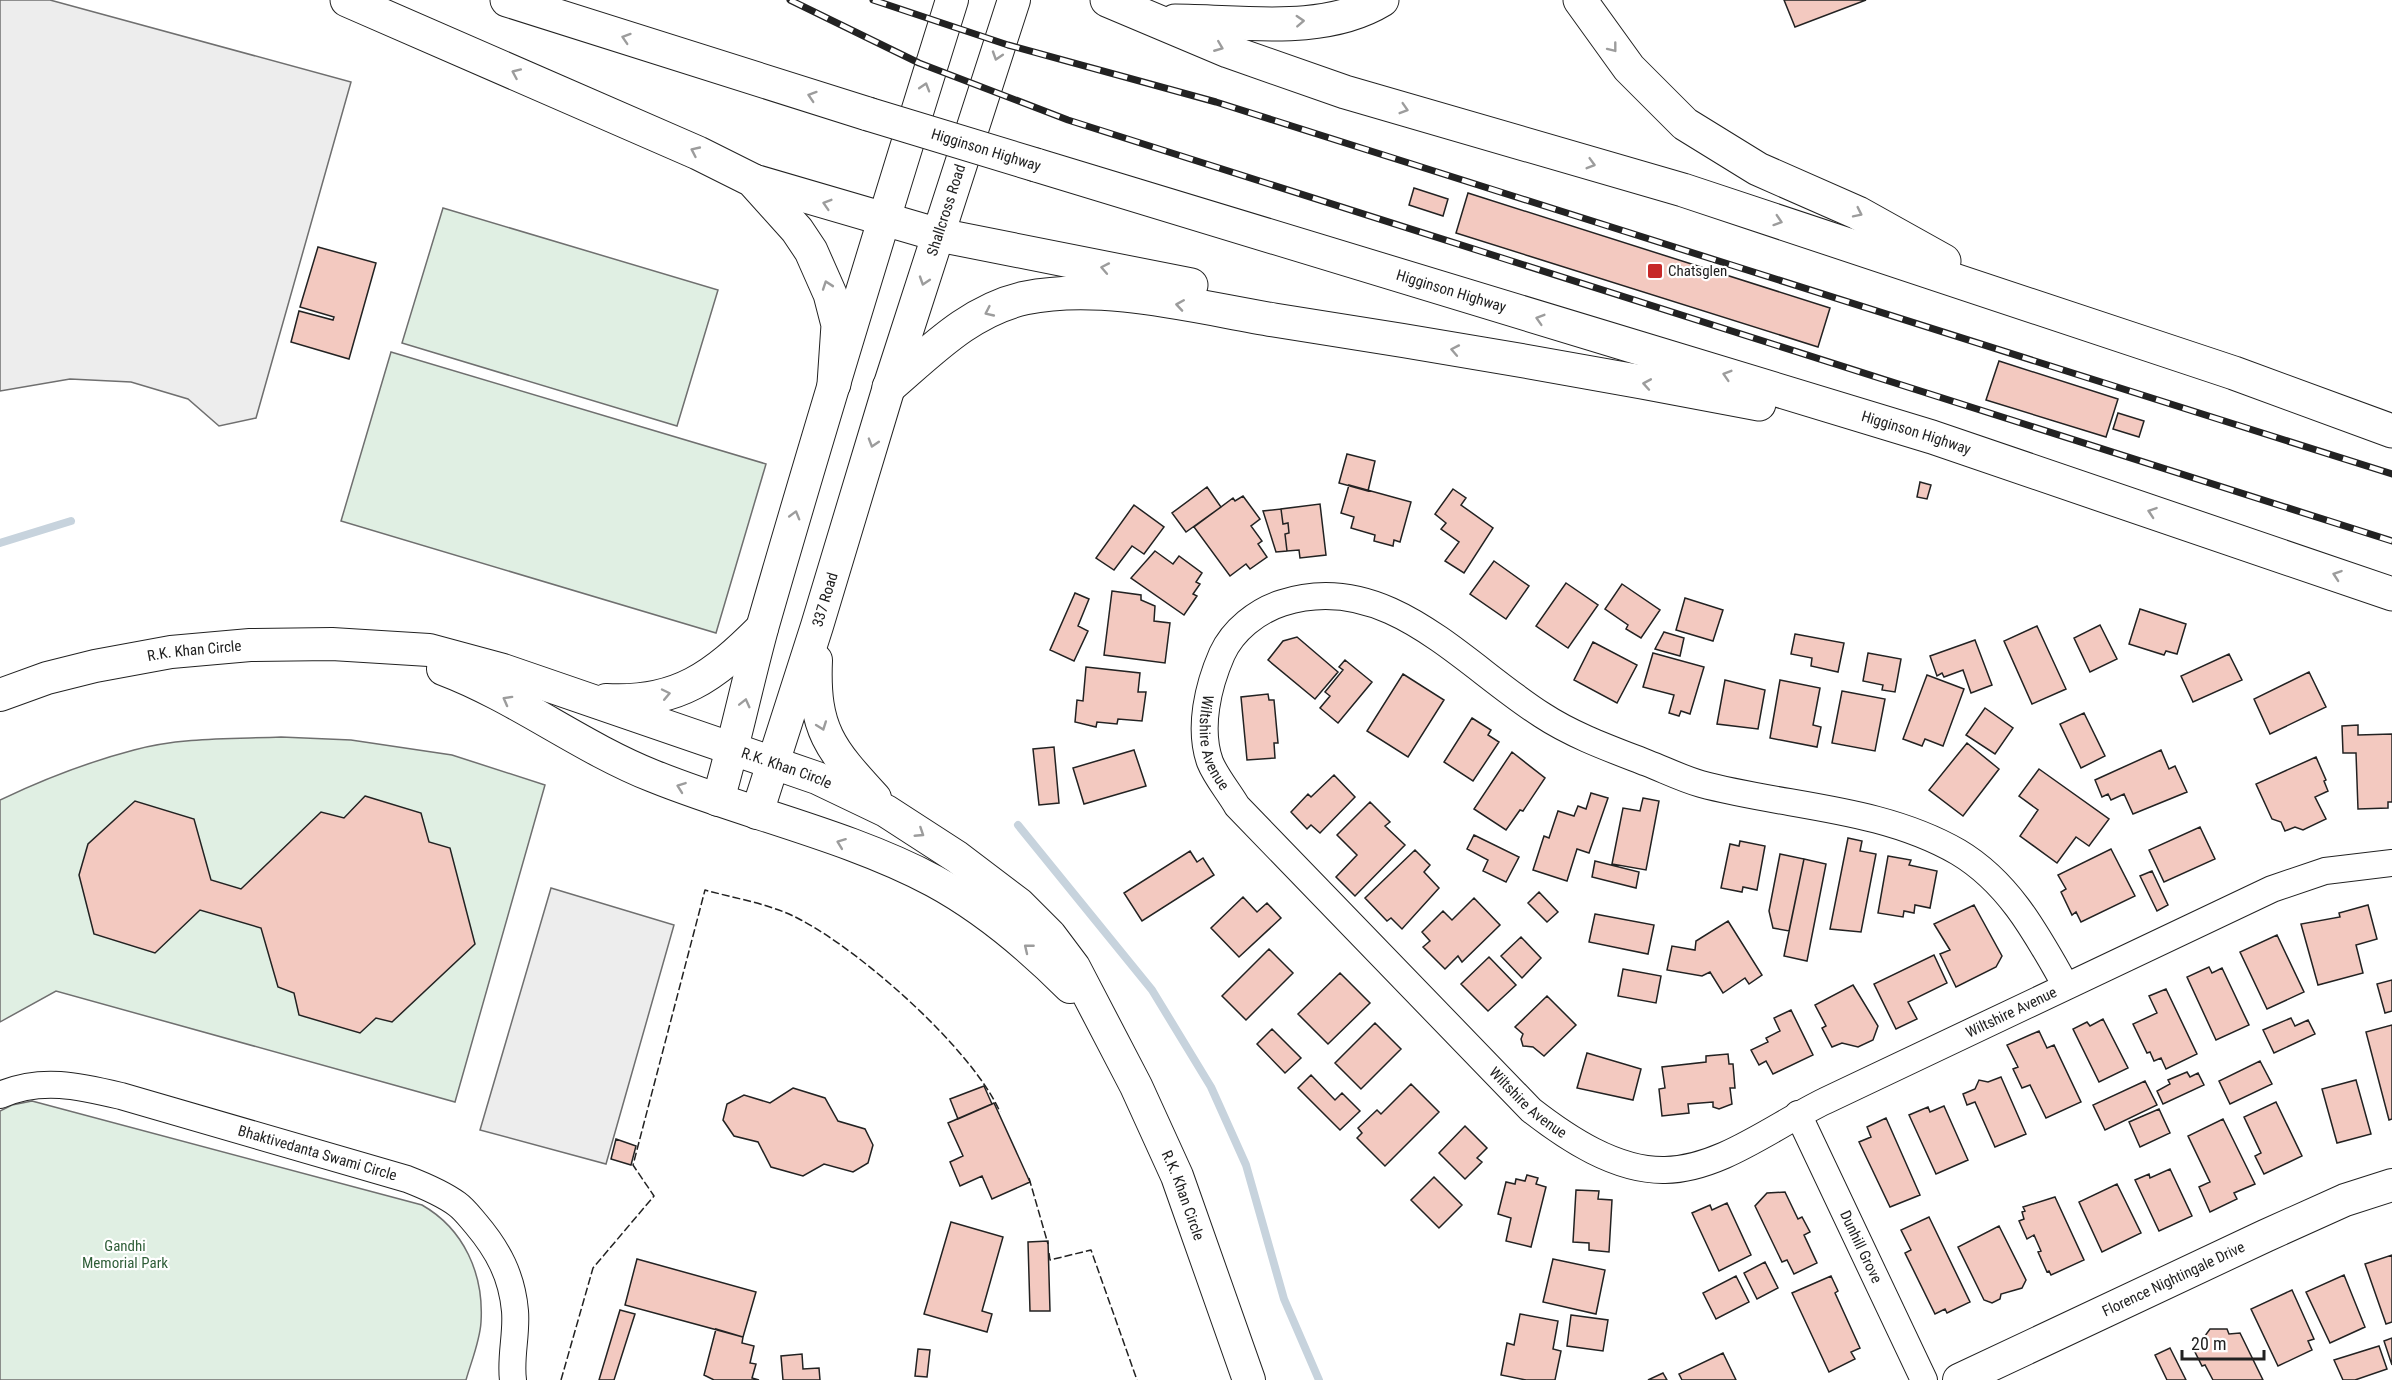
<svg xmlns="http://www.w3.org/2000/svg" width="2392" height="1380" font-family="'Roboto Condensed',sans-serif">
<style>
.green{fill:#e0efe3;stroke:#6f6f6f;stroke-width:1.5}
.parking{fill:#ededed;stroke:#6f6f6f;stroke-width:1.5}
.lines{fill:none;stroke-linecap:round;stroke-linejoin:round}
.stream{stroke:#c7d3dd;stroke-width:8}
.building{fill:#f3c9c0;stroke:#222;stroke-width:1.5}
.minor-casing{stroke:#222;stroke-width:28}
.tertiary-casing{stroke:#222;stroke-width:34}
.trunk-casing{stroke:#222;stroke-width:35}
.minor{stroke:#fff;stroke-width:26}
.tertiary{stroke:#fff;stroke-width:32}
.trunk{stroke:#fff;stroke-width:33}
.rail-casing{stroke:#222;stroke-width:7}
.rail{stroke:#fff;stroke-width:4.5;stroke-dasharray:14;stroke-linecap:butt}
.trunk-bridge-casing{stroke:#222;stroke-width:35;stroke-linecap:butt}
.trunk-bridge{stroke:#fff;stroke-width:33}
.fence{stroke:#222;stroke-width:1.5;stroke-dasharray:8 3;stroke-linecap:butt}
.oneway{stroke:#9c9c9c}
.poi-dot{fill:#c62828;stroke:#fff;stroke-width:2}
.labels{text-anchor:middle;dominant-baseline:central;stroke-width:4.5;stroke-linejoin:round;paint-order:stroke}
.street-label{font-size:15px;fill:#222;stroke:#fff}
.poi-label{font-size:15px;fill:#222;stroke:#fff;text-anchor:start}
.park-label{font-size:15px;fill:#2f5e38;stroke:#fff}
</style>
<rect width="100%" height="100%" fill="#fff"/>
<path class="green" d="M443 208 718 290 677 426 402 343Z
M391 352 766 464 716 633 341 521Z
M281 737 351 740 452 755 545 785 455 1102 56 991 0 1022V800C42 780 88 762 134 750 181 737 233 739 281 737Z
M32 1101 422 1205C464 1229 484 1274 481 1322 480 1341 471 1362 466 1380H0V1111L12 1105Z"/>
<path class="parking" d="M0 0H50L351 82 256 418 219 426 188 399 131 382 70 379 0 391Z
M551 888 674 925 606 1164 480 1130Z"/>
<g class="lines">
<path class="stream" d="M0 543 71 521
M1018 825 1152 990 1211 1087 1246 1165 1284 1299 1319 1380"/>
</g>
<path class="building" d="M1784 0H1866L1795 27Z
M1414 188 1448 199 1443 216 1409 205Z
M1468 193 1830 308 1818 347 1456 233Z
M318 247 376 263 349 359 291 342 299 311 333 320 334 317 300 307Z
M1999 361 2118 399 2106 437 1986 400Z
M2118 413 2144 421 2139 437 2113 429Z
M1347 454 1375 461 1368 491 1339 483Z
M1920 482 1931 485 1927 499 1917 497Z
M1349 485 1411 502 1400 542 1394 540 1393 546 1374 541 1375 535 1351 528 1354 517 1341 513Z
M1207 487 1221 507 1186 532 1172 513Z
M1453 489 1466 498 1461 505 1493 528 1464 573 1445 561 1459 542 1441 529 1446 523 1435 514Z
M1243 496 1260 519 1251 526 1262 541 1258 544 1267 557 1250 569 1246 564 1230 576 1194 527 1233 498 1235 501Z
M1320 504 1326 555 1300 558 1299 550 1287 551 1285 534 1289 533 1288 523 1283 524 1281 509Z
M1134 505 1164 527 1144 554 1132 546 1114 570 1096 558Z
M1281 509 1283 524 1288 523 1289 533 1285 534 1287 551 1276 552 1263 511Z
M1155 551 1173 564 1179 556 1202 573 1196 582 1200 584 1193 594 1197 596 1184 615 1131 578Z
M1494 561 1529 586 1506 619 1470 594Z
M1566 583 1598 605 1568 648 1536 626Z
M1622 584 1660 610 1641 638 1626 629 1628 625 1605 609Z
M1112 591 1141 595V600L1155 606 1154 621 1170 623 1165 663 1104 655Z
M1075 593 1089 599 1078 626 1088 631 1074 661 1050 650Z
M1685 598 1723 610 1713 641 1676 630Z
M2140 609 2186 624 2177 654 2166 651 2164 655 2129 644Z
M2100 625 2117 659 2090 672 2074 638Z
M2037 626 2066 689 2032 704 2004 641Z
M1664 632 1684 638 1680 656 1655 649Z
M1795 634 1844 643 1838 672 1811 666 1812 658 1791 654Z
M1297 637 1338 672 1315 699 1268 660 1283 641Z
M1975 640 1992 685 1971 693 1963 670 1944 677 1942 673 1937 676 1930 656Z
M1593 642 1637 665 1617 703 1574 680Z
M1653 653 1704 667 1690 714 1681 711 1679 716 1669 713 1674 695 1643 687Z
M1868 653 1901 659 1895 692 1882 690 1883 685 1863 681Z
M2229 654 2242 680 2193 702 2181 676Z
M1345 660 1372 682 1338 723 1320 708 1330 696 1325 692 1343 670 1339 667Z
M1086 667 1140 673 1138 692H1146L1142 721 1118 719 1117 724 1097 722 1096 727 1075 722 1077 700 1083 701Z
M2309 672 2326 707 2270 734 2254 699Z
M1403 674 1444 700 1408 757 1367 731Z
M1927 675 1964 689 1943 746 1925 739 1922 746 1903 739Z
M1725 680 1765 690 1758 729 1717 724Z
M1780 680 1820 688 1813 725 1821 727 1817 747 1770 738Z
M1842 691 1885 699 1875 751 1832 743Z
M1268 694 1269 700H1274L1278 743H1274L1275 758 1247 760 1241 697Z
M1985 708 2013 728 1995 754 1966 735Z
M2084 713 2105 756 2081 768 2060 724Z
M1472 718 1491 730 1488 735 1499 742 1473 781 1444 762Z
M2358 725V735L2392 734V802H2388V808L2358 809 2356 753H2343L2342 726Z
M1967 743 1999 769 1963 816 1929 790Z
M1054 747 1059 803 1039 805 1033 749Z
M1134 750 1146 786 1084 804 1073 768Z
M2161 750 2169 769 2175 766 2187 792 2133 814 2124 794 2111 800 2108 794 2102 797 2095 780Z
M1512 752 1545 778 1523 811 1520 810 1506 830 1474 809Z
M2316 757 2326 780 2324 781 2328 791 2315 797 2326 819 2303 830 2295 827 2285 831 2281 822 2272 819 2256 784Z
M2039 769 2109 819 2089 846 2076 837 2057 863 2020 836 2038 810 2019 796Z
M1334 775 1355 797 1320 833 1311 825 1307 829 1291 812 1308 794 1311 797Z
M1591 793 1608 798 1589 853 1577 849 1567 881 1533 870 1544 836 1549 838 1558 811 1574 816 1578 806 1586 809Z
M365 796 421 813 429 842 450 848 475 944 392 1022 376 1018 360 1033 299 1015 294 993 278 987 261 928 200 910 155 953 94 934 79 875 88 844 135 801 194 819 211 880 241 889 321 812 344 818Z
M1643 798 1659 801 1646 870 1612 864 1623 808 1640 811Z
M1370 802 1390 822 1385 826 1405 845 1355 896 1336 877 1357 855 1337 835Z
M2200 827 2215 859 2164 882 2149 850Z
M1474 835 1519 857 1506 882 1483 871 1488 860 1467 849Z
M1848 838 1862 841 1860 851 1876 854 1861 932 1830 929Z
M1740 841 1765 846 1757 890 1743 887 1742 892 1721 888 1730 844 1739 846Z
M2111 849 2135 896 2081 922 2076 912 2072 915 2061 892 2066 889 2058 875Z
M1415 850 1430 865 1424 872 1439 888 1402 929 1391 918 1387 921 1365 898Z
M1190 851 1197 862 1203 858 1214 875 1142 921 1124 893Z
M1780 854 1804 859 1789 931 1773 928 1769 911Z
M1888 856 1911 860 1909 865 1937 871 1930 908 1915 905 1914 913 1904 911 1903 917 1878 913Z
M1804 859 1826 864 1807 961 1784 956Z
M1595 861 1639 872 1636 888 1592 877Z
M2152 871 2168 905 2157 911 2140 876Z
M1539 892 1558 912 1547 922 1528 903Z
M1243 897 1257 912 1267 903 1281 918 1239 957 1211 928Z
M1474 898 1500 925 1462 962 1458 956 1445 969 1423 947 1430 941 1422 932 1443 911 1452 920Z
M1974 905 2002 956 1996 967 1956 987 1940 954 1950 950 1934 924Z
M2368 905 2377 939 2356 945 2363 973 2318 985 2301 924 2340 917 2339 913Z
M1595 914 1654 925 1648 954 1589 942Z
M1728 921 1762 975 1749 984 1745 978 1723 993 1710 972 1702 976 1667 970 1672 946 1695 950 1696 941Z
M2277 935 2304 992 2267 1009 2240 952Z
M1521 937 1541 958 1522 978 1501 956Z
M1269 949 1293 973 1246 1020 1222 996Z
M1934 955 1947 983 1908 1002 1917 1019 1896 1029 1874 984Z
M1489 957 1516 985 1488 1011 1461 984Z
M2209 967 2212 973 2222 968 2249 1025 2216 1040 2187 977Z
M1623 969 1661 976 1656 1003 1618 996Z
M1340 973 1370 1003 1328 1044 1298 1014Z
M2392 980V1011L2385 1013 2377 984Z
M1853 985 1878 1026 1873 1040 1858 1047 1842 1043 1832 1047 1822 1028 1826 1026 1815 1005Z
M2166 989 2197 1054 2166 1069 2161 1058 2154 1061 2150 1052 2147 1053 2133 1024 2157 1013 2149 996Z
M1547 996 1576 1025 1544 1056 1533 1047 1523 1046 1521 1039 1523 1034 1515 1027Z
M1791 1010 1813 1055 1773 1074 1766 1061 1759 1065 1751 1050 1768 1042 1766 1038 1780 1031 1774 1018Z
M2291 1018 2295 1026 2308 1020 2315 1034 2274 1053 2263 1030Z
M2103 1019 2128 1068 2099 1082 2073 1029 2087 1022 2090 1026Z
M1375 1023 1401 1049 1361 1089 1335 1063Z
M2392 1025V1119L2389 1120 2366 1032Z
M1272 1029 1301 1058 1285 1073 1257 1044Z
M2039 1031 2047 1048 2054 1045 2081 1102 2046 1118 2030 1085 2022 1088 2013 1069 2018 1067 2007 1045Z
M1587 1053 1641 1069 1633 1100 1577 1088Z
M1728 1054 1729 1064H1733L1735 1088H1730L1732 1104 1719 1109 1713 1107V1102L1688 1104 1689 1113 1662 1116 1659 1089 1665 1088 1662 1067 1706 1062V1056Z
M2260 1061 2272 1084 2230 1104 2219 1081Z
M2187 1072 2190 1077 2198 1073 2204 1085 2163 1104 2157 1091 2170 1084 2168 1080Z
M1311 1075 1335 1100 1342 1093 1360 1111 1340 1130 1298 1088Z
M2001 1077 2026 1134 1995 1147 1975 1102 1967 1105 1963 1094 1975 1089 1979 1080 1988 1082Z
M2356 1080 2371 1134 2337 1143 2322 1089Z
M2145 1081 2157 1105 2105 1130 2093 1105Z
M1411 1084 1439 1112 1385 1166 1357 1138 1362 1133 1358 1128 1377 1110 1381 1114Z
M984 1086 992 1104 958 1119 950 1099Z
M793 1088 825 1098 838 1121 865 1129 873 1145 868 1163 853 1172 824 1164 803 1176 771 1167 758 1142 734 1136 723 1120 727 1104 744 1095 770 1103Z
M2276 1102 2302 1156 2264 1174 2255 1156 2261 1153 2244 1117Z
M994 1103 1030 1182 992 1199 982 1176 960 1186 950 1162 963 1156 948 1123Z
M1944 1106 1968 1160 1936 1174 1909 1115 1928 1107 1930 1112Z
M2159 1109 2170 1133 2140 1147 2129 1122Z
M1886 1118 1920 1195 1890 1207 1859 1142 1871 1137 1867 1127Z
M2223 1119 2255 1184 2234 1193 2237 1199 2210 1212 2199 1187 2210 1182 2188 1136Z
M1465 1126 1487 1148 1477 1158 1482 1162 1465 1179 1439 1153Z
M616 1139 636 1146 631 1165 611 1159Z
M2170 1169 2192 1216 2159 1231 2135 1180 2149 1174 2150 1178Z
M1527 1175 1538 1178 1536 1184 1546 1187 1531 1247 1506 1241 1511 1218 1498 1214 1506 1182 1515 1184 1516 1179 1525 1181Z
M1434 1177 1462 1205 1439 1228 1411 1200Z
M2117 1184 2141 1233 2102 1252 2079 1202Z
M1576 1190 1599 1191 1598 1199 1612 1200 1609 1252 1589 1250V1243L1573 1242Z
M1785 1192 1798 1219 1802 1217 1810 1232 1804 1235 1817 1263 1794 1274 1787 1260 1782 1262 1755 1206 1767 1193Z
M2055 1197 2084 1260 2051 1275 2049 1271 2047 1272 2038 1252 2041 1251 2034 1235 2027 1239 2019 1221 2024 1219 2022 1212 2025 1211 2023 1207Z
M1727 1203 1751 1255 1719 1271 1692 1213 1710 1205 1712 1210Z
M1929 1217 1970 1302 1947 1313 1945 1309 1935 1314 1905 1253 1911 1250 1901 1230Z
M951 1222 1003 1237 982 1311 992 1314 987 1332 924 1314Z
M1999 1226 2026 1280 2022 1288 2001 1294 2000 1299 1992 1303 1984 1300 1958 1247Z
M1048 1241 1050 1311H1030L1028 1242Z
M2392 1255V1322L2386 1324 2365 1264Z
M637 1259 756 1292 743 1337 625 1305Z
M1553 1259 1605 1270 1596 1314 1543 1302Z
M1765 1262 1778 1288 1757 1299 1744 1273Z
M2344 1275 2365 1327 2330 1343 2306 1292Z
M1736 1276 1749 1302 1716 1319 1703 1293Z
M1831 1276 1838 1291 1835 1293 1860 1348 1851 1352 1855 1359 1829 1372 1792 1293Z
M2292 1290 2314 1339 2308 1341 2312 1350 2278 1366 2251 1309Z
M620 1310 635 1314 614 1380H599Z
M1520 1314 1558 1321 1553 1349 1561 1351 1555 1380H1526L1501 1375 1507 1343 1514 1345Z
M1571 1315 1608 1320 1603 1351 1567 1346Z
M716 1329 743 1337 742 1343 754 1346 750 1363 756 1364 752 1378 759 1380H714L704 1375Z
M2210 1329H2227L2229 1334 2240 1333 2263 1380H2213L2205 1365 2202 1366 2195 1352 2201 1349 2199 1344Z
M2392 1338V1365L2384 1341Z
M2379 1346 2387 1369 2355 1380H2343L2334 1360Z
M2170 1348 2186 1380H2167L2155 1355Z
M918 1349 930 1350 927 1377 915 1376Z
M1723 1353 1736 1380H1682L1679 1374Z
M802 1354 803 1369 819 1368 820 1380H783L781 1356Z
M1663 1373 1667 1380H1648Z"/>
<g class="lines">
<g class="minor-casing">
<g id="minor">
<path id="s1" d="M2066 986C2037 935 2010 883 1958 852 1880 807 1786 807 1701 784 1683 779 1665 770 1647 763 1611 749 1574 736 1542 715 1462 664 1386 569 1282 603 1257 611 1233 630 1222 654 1208 686 1198 728 1210 762 1216 777 1229 792 1237 806L1531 1110C1567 1138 1616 1171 1665 1170 1721 1169 1775 1125 1825 1101 1974 1030 2123 959 2272 889L2325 871 2392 863"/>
<path id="s2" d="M0 1095C41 1077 79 1086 121 1096L407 1179C425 1186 442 1193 457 1204 464 1209 470 1217 476 1224 498 1250 512 1276 515 1311 517 1334 510 1357 513 1380"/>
<path id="s3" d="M1798 1114 1924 1380"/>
</g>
</g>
<g class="tertiary-casing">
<g id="tertiary">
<path d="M816 660C813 730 830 749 875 798"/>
<path d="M443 669C517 697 580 747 653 776 744 813 848 835 934 881 984 908 1030 947 1070 987"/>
<path id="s4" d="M0 695 47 678 95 666 171 652 250 645 332 644 429 650 503 670 817 778 886 811 957 857 1019 904 1050 935 1074 967 1136 1086 1177 1176 1249 1380"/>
<path d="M606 700C678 704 714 676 762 628"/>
<path d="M718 800C735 742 747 683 763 625 823 416 887 208 952 0"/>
<path id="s5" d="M757 813 817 626 889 387 1014 0"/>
<path id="s6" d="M1959 1380 2265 1236 2345 1200 2392 1185"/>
</g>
</g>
<g class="trunk-casing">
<g id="trunk">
<path d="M347 0 698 153 752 180 797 230 811 251 830 294 838 325 834 384"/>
<path d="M507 0 868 114"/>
<path d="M1107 0 1228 51 1345 92 1683 190 2234 373 2392 431"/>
<path d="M1580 0 1629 68 1685 124 1758 169 1858 213 1944 261"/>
<path d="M1175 21C1241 21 1323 36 1382 0"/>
<path id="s7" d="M1036 165 1932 437 2392 594"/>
<path d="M754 181 939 235 1191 285"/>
<path d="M889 387C931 351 970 310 1025 298 1103 282 1196 307 1274 320 1436 345 1598 373 1759 404"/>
</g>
</g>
<use href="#minor" class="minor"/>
<use href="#tertiary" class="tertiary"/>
<use href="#trunk" class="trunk"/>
<g class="rail-casing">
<path id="rail" d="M790 0 919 63 1068 120 2392 541
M873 0 1008 45 1216 102 2392 474"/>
</g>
<use href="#rail" class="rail"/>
<g class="trunk-bridge-casing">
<path id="trunk-bridge" d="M868 114 1036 165"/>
</g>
<use href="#trunk-bridge" class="trunk-bridge"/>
<path class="fence" d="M1029 1178 1048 1244
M1049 1253 1050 1260 1091 1250 1137 1380
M561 1380 593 1268 654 1196 633 1165 705 890C737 899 772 904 801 920 862 952 972 1049 1000 1112"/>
</g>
<defs><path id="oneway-chevron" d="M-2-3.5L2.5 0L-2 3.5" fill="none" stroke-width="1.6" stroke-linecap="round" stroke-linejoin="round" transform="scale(1.5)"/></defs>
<g class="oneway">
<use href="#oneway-chevron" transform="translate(1300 21) rotate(-3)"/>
<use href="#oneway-chevron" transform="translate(626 38) rotate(-162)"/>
<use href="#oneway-chevron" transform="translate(1219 47) rotate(22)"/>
<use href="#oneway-chevron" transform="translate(1613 48) rotate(52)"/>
<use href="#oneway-chevron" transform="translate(997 56) rotate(108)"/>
<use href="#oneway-chevron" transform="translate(516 73) rotate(-156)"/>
<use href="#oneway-chevron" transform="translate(925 87) rotate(-73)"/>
<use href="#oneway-chevron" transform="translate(812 96) rotate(-162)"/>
<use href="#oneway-chevron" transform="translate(1404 109) rotate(17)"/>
<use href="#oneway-chevron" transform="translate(695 151) rotate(-155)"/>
<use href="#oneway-chevron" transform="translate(1591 164) rotate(16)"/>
<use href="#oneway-chevron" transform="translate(827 204) rotate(-163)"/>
<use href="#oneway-chevron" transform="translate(1858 213) rotate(26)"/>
<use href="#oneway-chevron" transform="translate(1778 221) rotate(18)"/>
<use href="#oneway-chevron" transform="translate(1105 268) rotate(-169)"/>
<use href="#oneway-chevron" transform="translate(924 281) rotate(108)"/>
<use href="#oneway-chevron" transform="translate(827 285) rotate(-109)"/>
<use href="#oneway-chevron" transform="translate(1180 305) rotate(-171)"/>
<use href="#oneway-chevron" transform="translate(989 312) rotate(155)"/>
<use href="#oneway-chevron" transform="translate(1540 319) rotate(-163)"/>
<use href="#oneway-chevron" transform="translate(1455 350) rotate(-169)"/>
<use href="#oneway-chevron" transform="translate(1727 375) rotate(-163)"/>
<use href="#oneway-chevron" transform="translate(1647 384) rotate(-170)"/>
<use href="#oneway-chevron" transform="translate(873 443) rotate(107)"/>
<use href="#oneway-chevron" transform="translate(2152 512) rotate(-161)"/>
<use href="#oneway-chevron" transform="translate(795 515) rotate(-74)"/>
<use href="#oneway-chevron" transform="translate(2337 575) rotate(-161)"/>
<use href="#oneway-chevron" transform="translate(666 694) rotate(-12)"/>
<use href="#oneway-chevron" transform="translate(507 700) rotate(-151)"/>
<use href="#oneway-chevron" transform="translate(745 703) rotate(-76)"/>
<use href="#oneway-chevron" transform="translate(822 726) rotate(70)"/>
<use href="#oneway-chevron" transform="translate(681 787) rotate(-160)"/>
<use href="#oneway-chevron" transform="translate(920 833) rotate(33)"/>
<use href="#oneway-chevron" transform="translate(841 843) rotate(-159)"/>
<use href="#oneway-chevron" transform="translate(1028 948) rotate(-141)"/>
</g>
<rect class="poi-dot" x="1647" y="263" width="16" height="16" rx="3"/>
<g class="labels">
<g class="street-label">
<text transform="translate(986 150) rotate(17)">Higginson Highway</text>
<text stroke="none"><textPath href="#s5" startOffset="632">Shallcross Road</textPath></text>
<text stroke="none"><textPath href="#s7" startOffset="434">Higginson Highway</textPath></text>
<text stroke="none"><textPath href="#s7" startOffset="920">Higginson Highway</textPath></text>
<text stroke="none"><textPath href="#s5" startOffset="224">337 Road</textPath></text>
<text stroke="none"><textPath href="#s4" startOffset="200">R.K. Khan Circle</textPath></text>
<text stroke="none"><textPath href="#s1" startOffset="1084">Wiltshire Avenue</textPath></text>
<text stroke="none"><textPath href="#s4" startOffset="812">R.K. Khan Circle</textPath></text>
<text stroke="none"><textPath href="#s1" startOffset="2109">Wiltshire Avenue</textPath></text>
<text stroke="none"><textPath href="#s1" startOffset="1570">Wiltshire Avenue</textPath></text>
<text stroke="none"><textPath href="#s2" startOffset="328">Bhaktivedanta Swami Circle</textPath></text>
<text stroke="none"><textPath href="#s4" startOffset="1420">R.K. Khan Circle</textPath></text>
<text stroke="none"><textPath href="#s3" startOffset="147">Dunhill Grove</textPath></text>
<text stroke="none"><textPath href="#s6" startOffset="237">Florence Nightingale Drive</textPath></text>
</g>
<g class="poi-label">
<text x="1668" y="271">Chatsglen</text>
</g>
<g class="park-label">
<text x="125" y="1246">Gandhi<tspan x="125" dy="17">Memorial Park</tspan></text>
</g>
</g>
<path d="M2182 1350v9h82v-9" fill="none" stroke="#222222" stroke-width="3"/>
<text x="2191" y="1350" font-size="18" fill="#222222" stroke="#ffffff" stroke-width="4.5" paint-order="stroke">20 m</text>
</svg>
